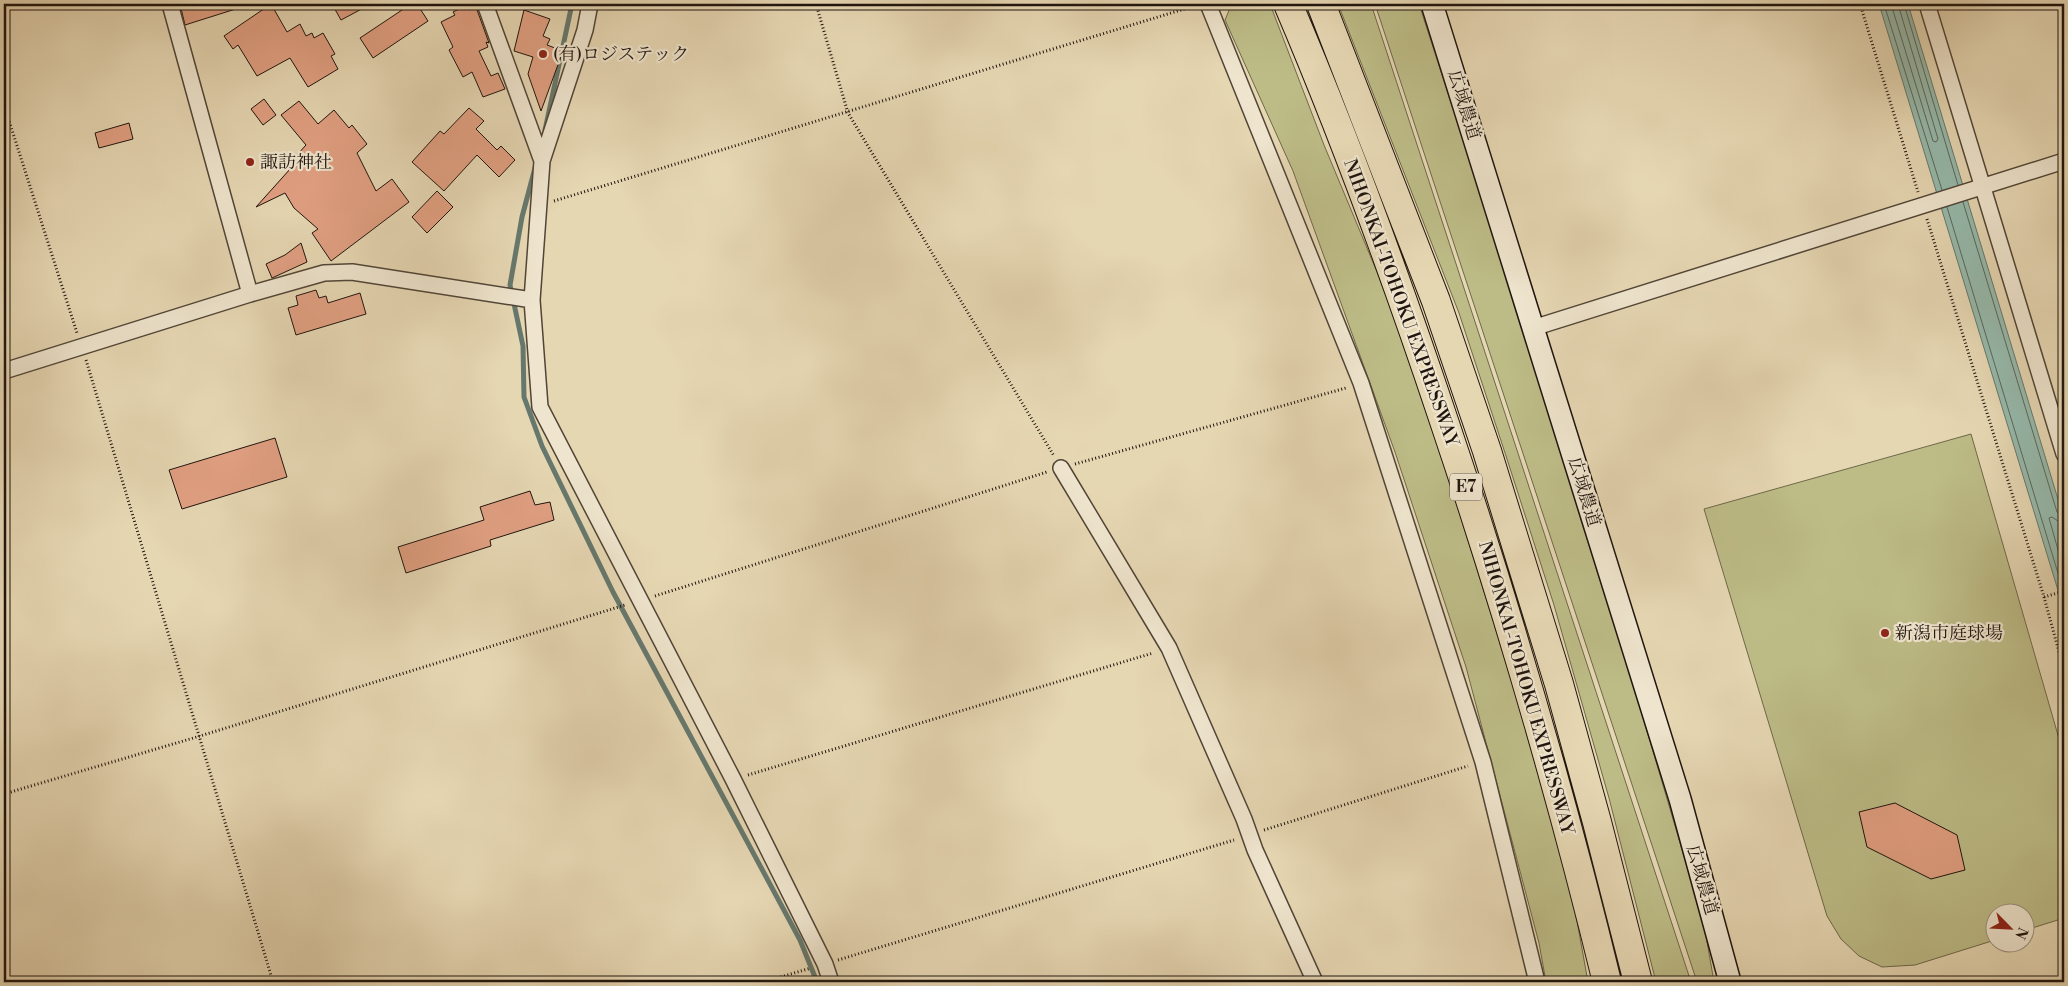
<svg xmlns="http://www.w3.org/2000/svg" width="2068" height="986" font-family="'Libre Bodoni','Noto Serif JP',serif">
<style>
.green{fill:#bdbc87;stroke:#6e684a}
.water{fill:#96baac;stroke:#66786d}
.lines{fill:none;stroke-linecap:round;stroke-linejoin:round}
.shore{stroke:#5a675d;stroke-width:1}
.stream{stroke:#66786d;stroke-width:5}
.building{fill:#e1a082;stroke:#1f140e}
.street-casing{stroke:#514537;stroke-width:18}
.secondary-casing{stroke:#1f140e;stroke-width:24}
.highway-casing{stroke:#1f140e;stroke-width:30}
.path{stroke:#1f140e;stroke-width:3;stroke-dasharray:1 2.5;stroke-linecap:butt}
.street{stroke:#efe5ce;stroke-width:15}
.secondary{stroke:#efe5ce;stroke-width:21}
.highway{stroke:#e6d7b3;stroke-width:28}
.poi-dot{fill:#8f2418;stroke:#efe5ce;stroke-width:2}
.labels{text-anchor:middle;dominant-baseline:central;stroke-width:4.5;stroke-linejoin:round;paint-order:stroke}
.shield{fill:#efe5ce;stroke:#5d5348;stroke-width:1}
.shield-label{font-size:16px;font-weight:bold;fill:#1f140e}
.poi-label{font-size:18px;fill:#1f140e;stroke:#efe5ce;text-anchor:start}
.street-label{font-size:18px;fill:#1f140e;stroke:#efe5ce}
</style>
<rect width="100%" height="100%" fill="#e6d7b3"/>
<filter id="stains"><feTurbulence type="fractalNoise" baseFrequency=".004" numOctaves="4"/><feColorMatrix values="0 0 0 0 .2 0 0 0 0 .09 0 0 0 0 .02 0 0 0 .5 -.17"/></filter>
<radialGradient id="worn" r=".72"><stop offset=".6" stop-color="#630" stop-opacity="0"/><stop offset="1" stop-color="#630" stop-opacity=".3"/></radialGradient>
<path class="green" d="M1241 4H1270L1324 145 1377 272 1418 380 1542 778 1573 899 1588 982H1546L1539 943 1466 667 1395 452 1293 171 1225 20 1230 8Z
M1338 4H1371L1691 982H1656L1609 798 1554 605 1507 459 1459 313Z
M1375 4H1419L1515 300 1582 523 1634 687 1704 924 1714 982H1697Z
M1971 434 2064 756V918L2026 930V914H1996L1995 940 1915 965 1882 967 1859 956 1841 939 1827 916 1704 509Z"/>
<path class="water" d="M1879 4H1908L2064 519V610Z"/>
<g class="lines">
<path class="shore" d="M1884 4 1942 190
M1891 4 1933 141 1936 142 1938 139 1898 4
M1904 4 1958 185
M1963 202 2057 512 2060 515 2064 516
M1947 207 2064 593
M2064 523 2058 521 2052 517 2049 518 2064 571"/>
<path class="stream" d="M545 130 572 4
M535 168 522 217 510 285 523 346 524 397 542 446 613 592 800 940 817 982"/>
</g>
<path class="building" d="M180 4H241L242 7 185 25Z
M271 4 287 32 300 24 306 36 312 33 314 38 323 33 335 54 331 56 338 69 308 87 290 58 257 76 238 45 233 49 224 36Z
M332 4H371L341 20Z
M411 4H417L428 21 373 58 360 38Z
M467 5 469 10 476 7 489 43 486 42 488 47 479 51 491 76 498 73 505 89 483 97 472 72 463 77 449 50 453 47 441 22 455 15 453 12Z
M524 10 550 19 543 36 550 39 547 45 563 51 541 111 528 74 533 57 514 51Z
M264 99 276 115 263 125 251 109Z
M299 101 318 124 334 110 349 128 352 125 367 144 357 153 376 191 392 179 409 202 331 261 312 233 318 229 294 208 285 193 256 207 291 168 288 165 306 145 281 115Z
M469 108 484 121 476 129 497 150 501 146 515 160 499 177 477 155 444 191 412 162 440 131 444 134Z
M129 123 133 139 99 148 95 133Z
M437 191 453 207 427 233 412 217Z
M301 243 307 262 272 278 266 264 285 255Z
M316 290 319 298 326 296 328 303 360 293 366 314 296 335 288 308 298 305 296 296Z
M275 438 287 477 182 509 169 470Z
M530 491 535 505 550 502 554 520 490 540 491 546 406 573 398 547 484 520 480 507Z
M1895 803 1957 835 1965 870 1931 879 1867 847 1859 812Z"/>
<g class="lines">
<g class="street-casing">
<path id="street" d="M170 4 250 294
M485 4 542 161
M590 4 585 30 542 161 532 300 540 407 733 779 825 964 831 982
M1208 4 1361 383 1483 762 1537 982
M1927 4 2064 454
M1533 328 2064 161
M4 371 250 294 324 273 352 272 532 300
M1061 468 1169 648 1244 819 1255 850 1315 982"/>
</g>
<g class="secondary-casing">
<path id="secondary" d="M1432 4 1680 799 1730 982"/>
</g>
<g class="highway-casing">
<path id="highway" d="M1288 4C1346 140 1397 280 1444 421 1506 605 1561 793 1607 982
M1321 4 1436 301 1487 451 1559 684 1597 822 1638 982"/>
</g>
<path class="path" d="M816 4 848 113 1054 456
M1860 4 1918 192
M4 105 77 333
M554 201 1194 6
M1927 219 2044 597 2064 670
M86 360 273 982
M1075 464 1346 388
M655 596 1047 472
M2044 597 2064 591
M748 775 1153 653
M4 794 200 736 625 605
M1264 830 1468 766
M838 960 1234 840
M764 982 811 968"/>
<use href="#street" class="street"/>
<use href="#secondary" class="secondary"/>
<use href="#highway" class="highway"/>
</g>
<g class="poi-dot">
<circle cx="543" cy="54" r="5"/>
<circle cx="250" cy="162" r="5"/>
<circle cx="1885" cy="633" r="5"/>
</g>
<g class="labels">
<rect class="shield" x="1450" y="473.5" width="32" height="27" rx="4"/>
<g class="shield-label">
<text x="1466" y="487">E7</text>
</g>
<g class="poi-label">
<text x="553" y="54">(有)ロジステック</text>
<text x="260" y="162">諏訪神社</text>
<text x="1895" y="633">新潟市庭球場</text>
</g>
<g class="street-label">
<text transform="translate(1464 105) rotate(73)">広域農道</text>
<text transform="translate(1401 303) rotate(70)">NIHONKAI-TOHOKU EXPRESSWAY</text>
<text transform="translate(1584 492) rotate(73)">広域農道</text>
<text transform="translate(1526 688) rotate(74)">NIHONKAI-TOHOKU EXPRESSWAY</text>
<text transform="translate(1702 880) rotate(74)">広域農道</text>
</g>
</g>
<rect width="2068" height="986" fill="none" stroke="#e6d7b3" stroke-width="20"/>
<rect x="5" y="5" width="2058" height="976" fill="none" stroke="#1f140e" stroke-width="2.5"/>
<rect x="10" y="10" width="2048" height="966" fill="none" stroke="#1f140e"/>
<g transform="translate(2010 928) rotate(114)"><circle r="24" fill="#efe5ce" stroke="#9c9181"/>
<path d="M0-4L9 19L0 12L-9 19Z" fill="#8f2418"/>
<text y="-8" font-size="14" font-weight="bold" text-anchor="middle" fill="#1f140e">N</text>
</g>
<rect width="100%" height="100%" filter="url(#stains)"/>
<rect width="100%" height="100%" fill="url(#worn)"/>
</svg>
